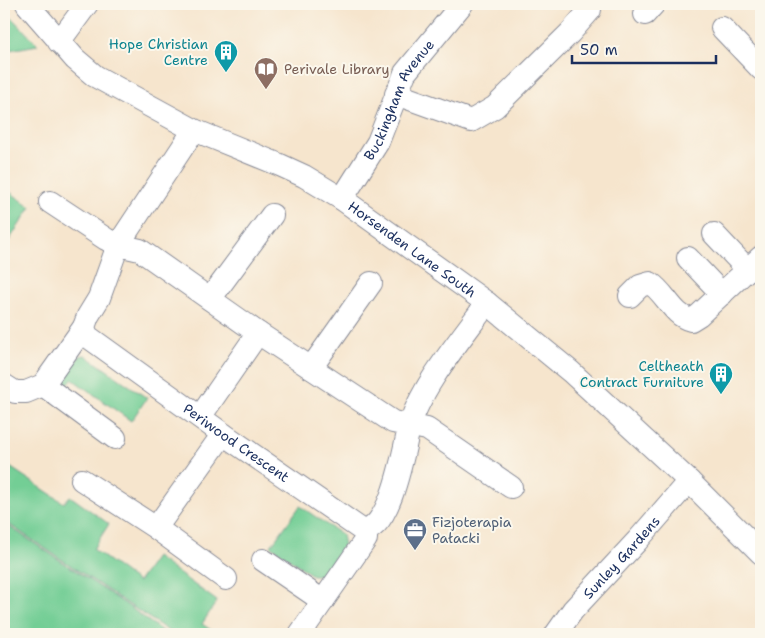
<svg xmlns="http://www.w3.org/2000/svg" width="765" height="638" font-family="'Shantell Sans',sans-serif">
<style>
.green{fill:#73ce95;stroke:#477e7a}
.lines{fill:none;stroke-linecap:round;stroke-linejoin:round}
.minor-casing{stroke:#888a96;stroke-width:24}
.minor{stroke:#fff;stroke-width:22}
.labels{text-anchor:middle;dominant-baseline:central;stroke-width:4;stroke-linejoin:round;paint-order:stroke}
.culture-label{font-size:14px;fill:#0d838f;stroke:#fbf7ec;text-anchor:end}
.education-label{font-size:14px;fill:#785e54;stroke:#fbf7ec;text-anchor:start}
.street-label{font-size:14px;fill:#1b2f5e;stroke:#fbf7ec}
.service-label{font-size:14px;fill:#4e5e75;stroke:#fbf7ec;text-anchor:start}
</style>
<rect width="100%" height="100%" fill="#fbf7ec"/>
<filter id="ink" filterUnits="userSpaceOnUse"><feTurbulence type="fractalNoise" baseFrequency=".02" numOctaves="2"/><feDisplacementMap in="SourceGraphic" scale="10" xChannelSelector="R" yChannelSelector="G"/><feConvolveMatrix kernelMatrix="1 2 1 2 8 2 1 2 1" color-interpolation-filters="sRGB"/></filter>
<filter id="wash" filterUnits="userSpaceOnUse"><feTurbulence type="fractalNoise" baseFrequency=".0096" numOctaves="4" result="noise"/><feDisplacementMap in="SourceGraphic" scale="20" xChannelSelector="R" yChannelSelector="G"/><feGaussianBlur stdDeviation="1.12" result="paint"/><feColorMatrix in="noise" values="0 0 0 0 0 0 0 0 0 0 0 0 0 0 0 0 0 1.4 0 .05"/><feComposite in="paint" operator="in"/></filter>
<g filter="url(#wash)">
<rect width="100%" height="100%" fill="#f6e5cd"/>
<path class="green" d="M4 10 38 45 4 51Z
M4 188 31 207 4 248Z
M85 355 147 398 131 421 72 379 67 385 63 383V378L80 356Z
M4 463 64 503 70 496 109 524 93 549 138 582 156 557 217 601 202 624 217 634H173L4 521Z
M300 506 342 535 344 545 323 575H312L271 546Z
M4 523 127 605 166 634H4Z"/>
</g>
<g filter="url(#ink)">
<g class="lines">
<g class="minor-casing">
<g id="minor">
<path id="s1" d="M27 4 75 59 95 76 194 130 280 165 304 176 342 199 487 303 571 372 689 481 761 553"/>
<path d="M645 14 654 4"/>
<path d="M722 28 761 69"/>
<path d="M59 42 87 4"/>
<path d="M396 94 471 121 495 107 570 33 590 10"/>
<path id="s2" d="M194 130 118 245 99 298 88 316 84 327 87 336 223 434 362 530C390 533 404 449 409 428 420 387 462 338 487 303"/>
<path id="s3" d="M342 199 378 142 405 73 462 4"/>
<path d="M50 202 106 239 118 245 140 250 258 333 393 422 427 429 511 487"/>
<path d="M714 234 748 270"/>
<path d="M688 258 722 294"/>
<path d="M630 296 640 286 650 283C665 292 673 316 691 320L699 315 761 257"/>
<path d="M210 299 272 215"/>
<path d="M311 368 371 283"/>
<path d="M4 385 15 392H26L43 385 84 327"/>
<path d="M43 385 115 438"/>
<path d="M200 417 258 333"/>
<path d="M82 480 156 528 226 579"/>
<path d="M156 528 223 434"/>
<path d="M263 560 323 601"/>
<path d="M300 634 366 539V531"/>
<path id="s4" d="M556 634 573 610 637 541 689 481"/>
</g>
</g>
<use href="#minor" class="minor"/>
</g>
</g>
<defs>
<g id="building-pin" transform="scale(1.25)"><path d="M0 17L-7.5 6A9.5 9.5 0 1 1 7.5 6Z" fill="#0f9aa8" stroke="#fbf7ec"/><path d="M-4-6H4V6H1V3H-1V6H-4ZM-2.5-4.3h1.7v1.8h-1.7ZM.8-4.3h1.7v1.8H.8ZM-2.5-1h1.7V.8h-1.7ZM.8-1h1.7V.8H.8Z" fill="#fff"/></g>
<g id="library-pin" transform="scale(1.25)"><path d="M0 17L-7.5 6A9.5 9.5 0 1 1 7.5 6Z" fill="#8d6e63" stroke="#fbf7ec"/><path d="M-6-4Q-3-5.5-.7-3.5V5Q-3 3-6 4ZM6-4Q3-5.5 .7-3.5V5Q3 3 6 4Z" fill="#fff"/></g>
<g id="office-pin" transform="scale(1.25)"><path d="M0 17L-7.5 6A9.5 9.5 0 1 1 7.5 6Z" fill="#5c6f8a" stroke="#fbf7ec"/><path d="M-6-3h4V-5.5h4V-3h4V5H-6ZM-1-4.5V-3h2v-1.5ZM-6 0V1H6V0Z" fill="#fff"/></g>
</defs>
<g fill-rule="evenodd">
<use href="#building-pin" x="226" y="52"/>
<use href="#library-pin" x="266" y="69"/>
<use href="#building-pin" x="721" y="374"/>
<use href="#office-pin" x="415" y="530"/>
</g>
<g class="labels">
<g class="culture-label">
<text x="208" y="44">Hope Christian<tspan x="208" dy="16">Centre</tspan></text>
<text x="704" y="366">Celtheath<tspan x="704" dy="16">Contract Furniture</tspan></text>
</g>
<g class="education-label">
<text x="284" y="69">Perivale Library</text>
</g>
<g class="street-label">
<text stroke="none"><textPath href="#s3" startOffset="115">Buckingham Avenue</textPath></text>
<text stroke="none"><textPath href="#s1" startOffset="462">Horsenden Lane South</textPath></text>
<text stroke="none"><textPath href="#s2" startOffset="420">Periwood Crescent</textPath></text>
<text stroke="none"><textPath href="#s4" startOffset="101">Sunley Gardens</textPath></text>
</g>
<g class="service-label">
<text x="432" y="522">Fizjoterapia<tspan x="432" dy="16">Pałacki</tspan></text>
</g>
</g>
<rect width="765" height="638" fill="none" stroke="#fbf7ec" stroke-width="20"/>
<path d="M572 55v8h144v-8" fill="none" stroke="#1b2f5e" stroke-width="2.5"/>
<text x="580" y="55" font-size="15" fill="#1b2f5e" stroke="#fbf7ec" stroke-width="4" paint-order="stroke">50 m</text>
</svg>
